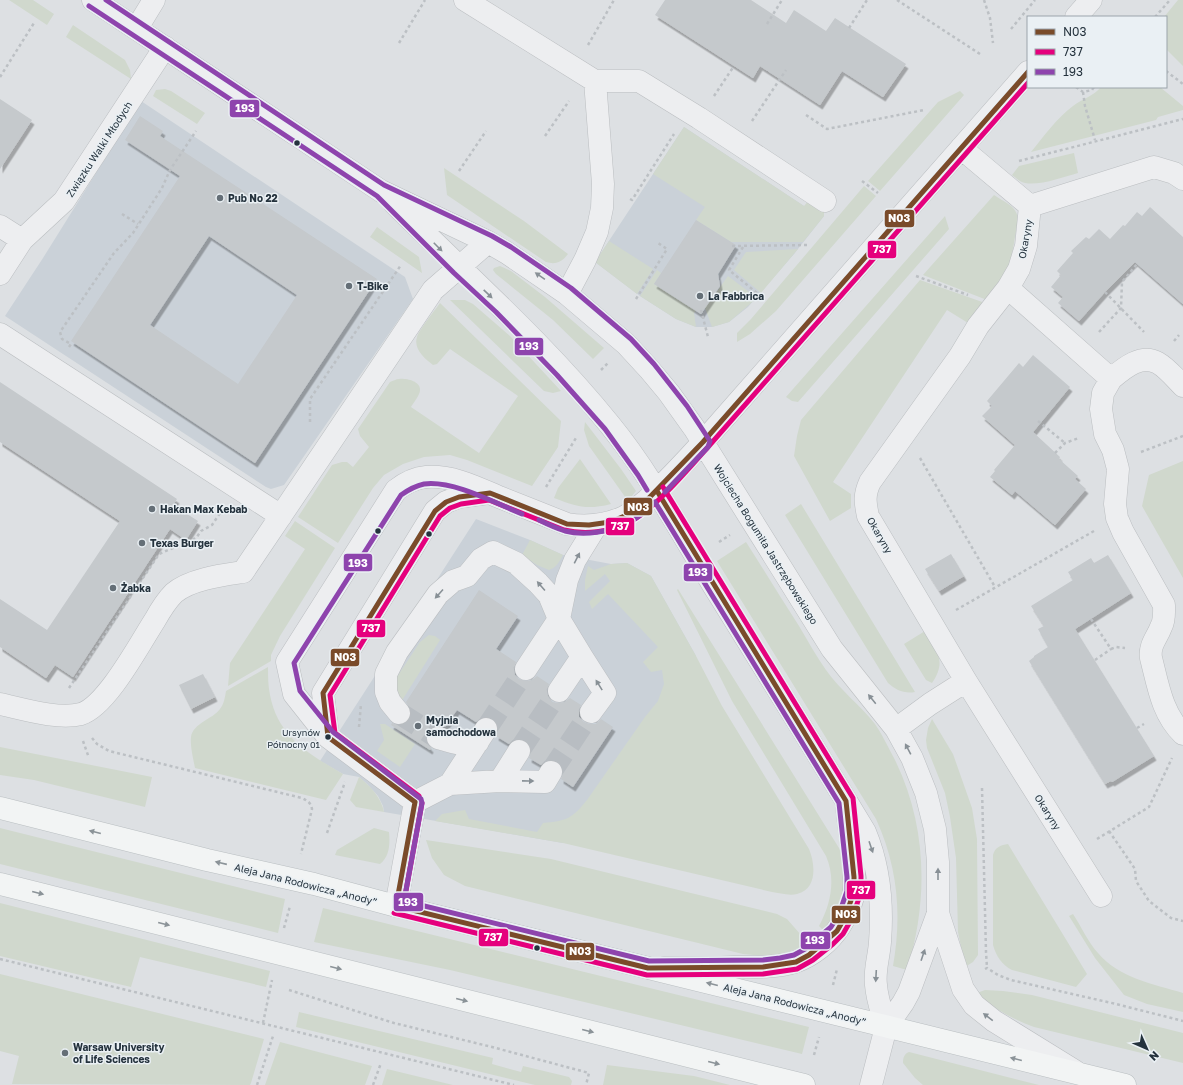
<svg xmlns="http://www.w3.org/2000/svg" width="1183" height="1085" font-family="'Golos Text',sans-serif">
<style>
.built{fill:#cad1d8}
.green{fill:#d0d8cd}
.building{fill:#c5c9cc;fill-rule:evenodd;filter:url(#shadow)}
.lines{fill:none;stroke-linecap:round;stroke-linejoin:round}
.minor-tunnel{stroke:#b8bdc2;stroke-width:22;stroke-dasharray:22 11;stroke-linecap:butt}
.minor-casing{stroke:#bbbec1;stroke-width:23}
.major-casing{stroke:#b9bec1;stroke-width:23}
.path{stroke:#bcc0c4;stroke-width:2.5;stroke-dasharray:3 3;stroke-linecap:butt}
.minor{stroke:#edeef0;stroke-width:22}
.major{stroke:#f2f4f4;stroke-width:22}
.bus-1-casing{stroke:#eaf0f4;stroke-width:8}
.bus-2-casing{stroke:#eaf0f4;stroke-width:8}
.bus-3-casing{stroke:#eaf0f4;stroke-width:8}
.bus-1{stroke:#7a4b2a;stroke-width:5}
.bus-2{stroke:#e5007d;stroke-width:5}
.bus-3{stroke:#8e44ad;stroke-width:5}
.oneway{fill:#889096}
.oneway2{fill:#8b9398}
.bus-dot{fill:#24323d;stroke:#eaf0f4;stroke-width:1.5}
.poi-dot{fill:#656f77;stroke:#eaf0f4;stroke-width:1.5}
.labels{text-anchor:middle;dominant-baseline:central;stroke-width:3;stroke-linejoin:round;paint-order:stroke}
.bus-label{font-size:9px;fill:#24323d;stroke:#eaf0f4;text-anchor:end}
.street-label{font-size:10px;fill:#24323d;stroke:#eaf0f4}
.poi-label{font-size:10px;font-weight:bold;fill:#24323d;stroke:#eaf0f4;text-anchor:start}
.line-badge{stroke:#eaf0f4;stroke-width:1.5}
.badge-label{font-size:11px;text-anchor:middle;font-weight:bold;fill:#fff}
</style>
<defs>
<filter id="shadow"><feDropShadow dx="2.5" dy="4.5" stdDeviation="0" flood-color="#0004"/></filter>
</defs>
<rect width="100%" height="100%" fill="#dde0e3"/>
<path class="built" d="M141 101 405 277 413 299 284 485 271 489 266 487 5 316 43 258Z
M684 127 804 206 824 216 794 254 748 307 729 322 712 327H696L676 319 640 296 595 262Z
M476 519 530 540 563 555 611 564 627 563 651 576 696 656 563 843 384 812 383 806 378 796 367 784 359 777 343 774 320 761Z"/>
<path class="green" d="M9 0H33L54 14 47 25Z
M1178 0H1183V66L1166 49V17H1164Z
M73 25 125 60 130 70 131 79 66 37Z
M1101 87H1160L1183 106V110L1158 117 1156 120 1031 152C1044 136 1057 118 1073 106 1082 99 1094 96 1101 87Z
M165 89 171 91 205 113 197 124 153 96 156 90Z
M960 91 964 95 880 191 868 181 938 102Z
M684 127 804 206 810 199 824 209V216L803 242H731L696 220 705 207 653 174Z
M1074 153 1078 173C1064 177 1039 186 1025 183 1020 182 1016 178 1012 175L1019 166Z
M444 168 524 221 568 254C562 262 556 265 546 262L447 195Z
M864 186 876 196 776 311 750 334 737 342V333L751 319Z
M994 195C1004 202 1017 206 1018 219L1011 261 1009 268 987 300 923 275Z
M945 216 949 229 798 402 792 401 786 397Z
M377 227 419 257 422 273 370 237Z
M609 241 653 269 637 294 595 262Z
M798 249 761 293 734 270 746 252Z
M500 266 511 271 545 297 604 348 593 359 553 320 496 274 493 270 494 268Z
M657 270 661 273 654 284 696 311 694 313 696 327 676 319 640 296Z
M728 276 757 298 729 322 712 327 705 308Z
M920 280 985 303 968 323 947 310 833 482 851 494V508L830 521 794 456 797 436 801 420Z
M450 300H465L473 304 510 336 561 391 553 393 544 391Z
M440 303 561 421 558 447 532 486 467 460 450 455 424 457 403 464 384 475 373 488 338 543 298 517 332 465 342 462H347L353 467 369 447 360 436 358 429 390 382C393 381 396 379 399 379 405 378 421 381 420 390 420 395 414 402 411 407L479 453 518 396 450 349 437 364 433 365C425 359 413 349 417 337 419 330 435 310 440 303Z
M585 422 621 469 636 491 628 501 589 446 584 430Z
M580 459 611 504C587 510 578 507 554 498L558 488Z
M1183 461V578L1142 506 1149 475Z
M801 504 915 692C904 694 896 690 888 683L785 515Z
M295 521 335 548 280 636 271 655V661L228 686 230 663 305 549 285 536Z
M530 540 563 555C559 562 557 567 549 570L537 565 522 555Z
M746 542C764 570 781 598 799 626 808 641 816 656 826 670 840 690 860 705 875 724 882 734 888 747 894 758 927 824 929 899 907 970L893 966C902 915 898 867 876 819L717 561Z
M627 563 651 576 696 656 722 706 809 849C815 863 818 889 797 894 789 896 779 893 772 892L563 843 435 821 442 814 465 810 469 819 537 832 543 823C566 821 572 819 587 800L645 717 658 701 664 684 662 670 651 672 643 662 658 647 608 594 592 609 589 602 610 581 605 574 585 591V580L588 566 594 570 611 564Z
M678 589 839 848C847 868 847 893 836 913 833 919 828 925 824 931L819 926C831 904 836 879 826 856L732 701 677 590Z
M925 631C937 651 947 661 932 683L926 680 904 644Z
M429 635 435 636 440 640 401 702 397 697 395 680 420 642Z
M268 667C268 676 268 686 270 695 278 737 309 754 343 774L326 800 195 768C193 758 190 746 191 737 193 723 213 719 220 709 224 704 225 697 226 691Z
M932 719 953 754 972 808 977 839 978 955 973 962 965 967 958 932 956 858 950 817 945 793 927 748 926 740 928 728Z
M380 724H385L415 744 400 767 377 751 384 740Z
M0 747 152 777 145 807 34 780 0 775Z
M359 777C370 786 381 797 384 812L356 807 350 800Z
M0 828 285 899 278 933 0 864Z
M374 828 389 832C390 843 390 856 380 864L335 855 337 850Z
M426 840 551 859 777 914 787 919 808 943C785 956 769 957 743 954L465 886 444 875 432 858Z
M1008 844 1087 974 1076 987 1012 970C1002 965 996 956 993 945V855C995 847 1001 845 1008 844Z
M0 903 270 971 266 987 140 957 131 987 0 956Z
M323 908 809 1027 802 1054 450 970 314 942Z
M1073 914C1081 926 1088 942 1098 953 1119 978 1153 984 1183 993V1012L1147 1004 1124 995 1095 958 1069 916Z
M0 974 264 1039 251 1083 250 1085 12 1084 19 1056 0 1051Z
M985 990 1003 991 1032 995 1183 1033V1063L1034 1027C1013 1019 993 1009 977 993Z
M299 1012 493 1058 492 1064 521 1072 523 1066 569 1077 572 1081 571 1085H535L296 1027Z
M280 1042 372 1066 365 1085H265Z
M909 1052 913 1053 1039 1085H923L915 1078 903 1063C903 1058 904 1054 909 1052Z
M607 1065 694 1076 730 1085H603Z
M387 1069 453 1085H382Z"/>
<path class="building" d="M665 0H751L786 23 794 10 826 31 835 18 906 64 883 97 842 71 820 105 760 66 753 78 655 15Z
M0 99 32 120 0 169Z
M140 116 163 131 160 136 377 279 255 463 71 341 180 176 125 140ZM209 236 297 295 238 384 150 325Z
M1150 207 1183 237V304L1135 262 1105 292 1079 321 1058 303 1063 297 1051 287 1061 275 1057 271 1073 253 1071 251 1086 237 1089 239 1099 229 1110 239 1123 225 1125 226 1137 212 1142 216Z
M696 220 736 245 718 274 720 286 701 314 654 284Z
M1033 355 1070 387 1033 432 1060 457 1059 459 1078 476 1075 479 1086 489 1055 525 1015 491 1012 495 990 477 995 471 994 470 1015 445 982 416 992 406 987 401 1019 363 1023 367Z
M0 382 177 499 173 505 198 521 186 540 170 529 73 677 55 665 46 678 0 647V599L47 630 120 521 0 442Z
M951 554 964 576 939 591 925 569Z
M1108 555 1131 593 1075 629 1154 756 1112 782 1111 781 1105 784 1029 661 1034 657V656L1048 647 1038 629 1044 626 1031 606 1073 580 1068 572 1091 558 1094 563Z
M479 590 518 616 496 649 516 662 514 669 515 675 519 679 526 681 532 680 537 676 549 684 547 690 548 696 552 702 558 703 564 702 570 698 581 705 579 710V717L584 722 589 724H596L601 719 613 727 573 787 561 779 563 772 562 766 558 762 551 760 545 761 541 765 529 758 531 751 530 745 526 741 519 739 513 740 509 744 496 736 498 730 497 724 492 718 487 717 481 718 476 722 457 710 445 727 436 726 429 729 426 734V740L429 746 431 748 430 750 391 725 392 723 401 725 407 722 411 718V711L406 702Z
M203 674 215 697 191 709 179 685Z"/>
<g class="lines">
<path class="minor-tunnel" d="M399 713 438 738
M486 729 526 669
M519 751 559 691
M551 772 591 712"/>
<g class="minor-casing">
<path id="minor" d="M93 0 381 191 488 242 507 253 567 294 626 344 649 369 669 393 694 428 832 649 896 729 912 758 926 793 935 829 938 862V913L963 989 974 1005 994 1021 1075 1071
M465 0 595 81 603 184 602 208 597 232 585 260 567 294
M1076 17 1091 0
M137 28 154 0
M595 81H639L699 118 825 201
M961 148 1030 206 1026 246 1019 269 1008 288 978 326 960 356 870 482C864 495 865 502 868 516L966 681 1101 896
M394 203C467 276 545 344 610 425 650 474 680 531 713 585 764 667 815 749 865 832 880 868 883 904 880 942 879 957 874 971 876 985 877 999 882 1013 886 1027
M1030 206 1154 167 1174 173 1183 179
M0 226 22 240
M0 274 22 240 64 201 165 47
M1008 288 1111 379C1123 369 1141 353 1158 363 1167 368 1175 378 1183 386
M0 334 281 516
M1111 379 1103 393 1101 409 1105 434 1113 450 1118 469 1115 504 1117 518 1123 532 1164 605C1164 612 1165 620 1161 627 1157 638 1149 645 1151 658 1158 685 1162 714 1183 734
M582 657 605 693 591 712
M526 669 559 619 567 580 575 560 596 526
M0 704C23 709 58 720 81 714 107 706 140 643 155 620 160 611 167 600 174 593 190 579 223 575 243 572L433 290 488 242
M399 713 390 702 386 692V674L397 652 438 594 453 581 467 576 481 559 493 552 516 563 538 583 549 595 559 619 582 657 559 691
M896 729 930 704 966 681
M328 737 323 693 435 511 446 502 459 497 489 493
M438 738C454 743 461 746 478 742
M500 781 545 782 551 772
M450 784 500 781 519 751
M415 802 328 737 294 694 287 662 396 490C405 483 415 478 426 477 452 475 476 487 499 497 522 506 544 515 567 524 586 527 606 525 624 517 632 513 640 506 647 500 666 482 685 462 703 442L1028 72
M415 802 450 784 486 729
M396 906 415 802
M664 968C687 968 711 968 734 967 754 967 776 968 795 962 812 956 830 942 840 926 847 915 853 903 854 890 856 864 849 834 847 808
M871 1085 886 1027 903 1003 909 992 938 913"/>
</g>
<g class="major-casing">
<path id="major" d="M0 808 207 860 314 884 396 906 1125 1085
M0 884 804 1085"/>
</g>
<path class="path" d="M897 0 980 54
M984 0 990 18 993 43
M1155 17 1170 0
M767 24 782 0
M849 28 867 0
M1011 29 1035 0
M399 43 425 0
M588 45 614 0
M1166 71 1183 84
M0 77 34 23
M1076 87 1083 92 1092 90 1094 87
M1083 92 1085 106 1095 140
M714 96 734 66
M806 115 827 129 924 110
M752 121 786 70
M545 136 569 101
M1019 161 1183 119
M459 171 486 131
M862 181 878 193
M630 199 632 200 674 134
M122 214 138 224
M732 246 808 245
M743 247 729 270 763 298
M916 276 968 295
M1105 292 1144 332
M636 299 667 249 658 243
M701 310 708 337
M1099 332 1121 308 1122 282 1137 264
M1174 341 1179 335
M69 347 71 344 62 339 60 332 114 253 133 233 162 188 170 170 196 131
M601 370 608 363
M1038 421 1065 443
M310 422V399L401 265
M1141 452 1183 436
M1055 453 1065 443 1079 438
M920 458 995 587
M546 487 576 438
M719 542 730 535
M956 610 1094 531
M1091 619 1111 649 1116 647 1125 648
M1095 660 1111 649
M69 688 159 554 196 538 201 531 212 525 222 510
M359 727 361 704
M1137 728 1144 724
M92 738 97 744 109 751 302 798C308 801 311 803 312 809L301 854
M83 741 89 758
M982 788 986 952 987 968
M1109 831 1135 869 1136 881 1149 901 1171 918 1183 921
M327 833 345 782
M1097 839 1149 807 1172 758
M284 928 290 906
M0 959 514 1085
M985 969 987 968 998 975 1011 980 1116 1004 1183 1021
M833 985 837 969
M289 990 394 1023 492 1047 589 1073 586 1085
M263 1023 272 980
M814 1055 819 1037
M257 1085 273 1036
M373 1085 381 1063"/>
<use href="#minor" class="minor"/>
<use href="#major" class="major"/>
<g class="bus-1-casing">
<path id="bus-1" d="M415 802 328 737 323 693 435 511 446 502 459 497 490 493 567 524 589 525 610 522 627 515 647 500 703 442 1028 72
M396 906 648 968 763 967 796 962 809 955 837 931 845 917 854 892V877L846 801 657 491
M396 906 415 802"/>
</g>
<g class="bus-2-casing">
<path id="bus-2" d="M419 796 335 733 330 695 440 516 450 508 461 504 489 500 564 530C585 535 609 532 628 523 654 510 688 469 708 447L1028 83
M403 907 422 803
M394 913 647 975 763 974 797 969 813 960 833 944 843 934 851 920 861 893V876L853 798 663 487"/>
</g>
<g class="bus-3-casing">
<path id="bus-3" d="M106 0 384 185 492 236 511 247 571 288 631 339 654 364 687 406 710 441 708 447 665 492
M89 6 377 196 454 273 496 312 557 375 605 429 638 475 647 490
M522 514C495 503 453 480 424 484 415 486 408 490 401 495L294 663 300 691 333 732 421 799 422 803 404 901 649 961 763 960 780 958 794 955 805 949 831 927 839 914 847 891V877L839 803 655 502C647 510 638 518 628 523 610 532 584 536 565 531 556 528 547 524 539 520"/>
</g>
<use href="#bus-1" class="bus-1"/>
<use href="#bus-2" class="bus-2"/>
<use href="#bus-3" class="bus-3"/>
</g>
<defs><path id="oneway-solid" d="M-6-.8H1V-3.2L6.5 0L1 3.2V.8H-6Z"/></defs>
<g class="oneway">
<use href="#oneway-solid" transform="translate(438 247) rotate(45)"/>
<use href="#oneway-solid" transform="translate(540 276) rotate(-145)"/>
<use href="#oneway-solid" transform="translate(488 294) rotate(44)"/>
<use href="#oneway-solid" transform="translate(577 558) rotate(-63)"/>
<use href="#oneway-solid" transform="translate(541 586) rotate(-131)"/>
<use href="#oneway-solid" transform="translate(439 594) rotate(132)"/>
<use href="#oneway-solid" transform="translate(599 685) rotate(-122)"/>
<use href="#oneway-solid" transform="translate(872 699) rotate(-129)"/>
<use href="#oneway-solid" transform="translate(908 749) rotate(-118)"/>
<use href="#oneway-solid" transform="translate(528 781) rotate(1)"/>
<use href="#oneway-solid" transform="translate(871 847) rotate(71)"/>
<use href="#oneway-solid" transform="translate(938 874) rotate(-90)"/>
<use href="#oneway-solid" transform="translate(923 955) rotate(-71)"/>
<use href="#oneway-solid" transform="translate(876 976) rotate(93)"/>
<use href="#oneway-solid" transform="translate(988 1017) rotate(-143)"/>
</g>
<g class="oneway2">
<use href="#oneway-solid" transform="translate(95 832) rotate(-166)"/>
<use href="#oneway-solid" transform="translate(221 863) rotate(-167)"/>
<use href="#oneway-solid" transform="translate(38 893) rotate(14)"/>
<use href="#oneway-solid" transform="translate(164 924) rotate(14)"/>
<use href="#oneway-solid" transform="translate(336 968) rotate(14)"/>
<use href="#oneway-solid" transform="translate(712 984) rotate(-166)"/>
<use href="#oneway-solid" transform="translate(462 1000) rotate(14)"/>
<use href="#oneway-solid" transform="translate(588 1031) rotate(14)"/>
<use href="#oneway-solid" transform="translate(1016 1059) rotate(-166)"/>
<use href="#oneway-solid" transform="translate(714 1063) rotate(14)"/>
</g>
<g class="bus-dot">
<circle cx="297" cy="143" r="3.5"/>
<circle cx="378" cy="531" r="3.5"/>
<circle cx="429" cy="534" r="3.5"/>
<circle cx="328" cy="737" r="3.5"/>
<circle cx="537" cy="948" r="3.5"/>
</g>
<g class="poi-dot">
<circle cx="220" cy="198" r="4"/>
<circle cx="349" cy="286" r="4"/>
<circle cx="700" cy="296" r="4"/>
<circle cx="152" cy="509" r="4"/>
<circle cx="142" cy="543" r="4"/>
<circle cx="113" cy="588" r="4"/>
<circle cx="418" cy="726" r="4"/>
<circle cx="65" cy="1053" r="4"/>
</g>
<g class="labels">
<g class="bus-label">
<text x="320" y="732">Ursynów<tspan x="320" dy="12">Północny 01</tspan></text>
</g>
<g class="street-label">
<text transform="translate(99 149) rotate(-57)">Związku Walki Młodych</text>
<text transform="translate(1025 239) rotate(-80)">Okaryny</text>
<text transform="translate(880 535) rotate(60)">Okaryny</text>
<text transform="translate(766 544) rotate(58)">Wojciecha Bogumiła Jastrzębowskiego</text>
<text transform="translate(1048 812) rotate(58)">Okaryny</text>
<text transform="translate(306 884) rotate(14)">Aleja Jana Rodowicza „Anody”</text>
<text transform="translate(795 1004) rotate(14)">Aleja Jana Rodowicza „Anody”</text>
</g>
<g class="poi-label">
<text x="228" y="198">Pub No 22</text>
<text x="357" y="286">T-Bike</text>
<text x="708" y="296">La Fabbrica</text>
<text x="160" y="509">Hakan Max Kebab</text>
<text x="150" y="543">Texas Burger</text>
<text x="121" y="588">Żabka</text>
<text x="426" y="720">Myjnia<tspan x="426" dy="12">samochodowa</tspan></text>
<text x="73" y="1047">Warsaw University<tspan x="73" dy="12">of Life Sciences</tspan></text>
</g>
</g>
<g class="line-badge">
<rect x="229" y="99" width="31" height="19" rx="4" fill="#8e44ad"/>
<rect x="884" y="209" width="31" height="19" rx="4" fill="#7a4b2a"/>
<rect x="867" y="240" width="30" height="19" rx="4" fill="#e5007d"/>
<rect x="514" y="337" width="30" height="19" rx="4" fill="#8e44ad"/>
<rect x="623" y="497" width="30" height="19" rx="4" fill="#7a4b2a"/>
<rect x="605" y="517" width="30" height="19" rx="4" fill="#e5007d"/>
<rect x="343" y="553" width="30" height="19" rx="4" fill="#8e44ad"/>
<rect x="683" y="563" width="30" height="19" rx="4" fill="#8e44ad"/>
<rect x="356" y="619" width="30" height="19" rx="4" fill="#e5007d"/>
<rect x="330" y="648" width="30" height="19" rx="4" fill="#7a4b2a"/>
<rect x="846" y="880" width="30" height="20" rx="4" fill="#e5007d"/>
<rect x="393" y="892" width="31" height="20" rx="4" fill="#8e44ad"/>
<rect x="831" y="905" width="30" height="19" rx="4" fill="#7a4b2a"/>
<rect x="478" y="928" width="31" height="19" rx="4" fill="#e5007d"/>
<rect x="800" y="931" width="31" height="19" rx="4" fill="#8e44ad"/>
<rect x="565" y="942" width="30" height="19" rx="4" fill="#7a4b2a"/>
</g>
<g class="badge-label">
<text x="245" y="112">193</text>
<text x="899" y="222">N03</text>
<text x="882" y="253">737</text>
<text x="529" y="350">193</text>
<text x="638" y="511">N03</text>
<text x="620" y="530">737</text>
<text x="358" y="567">193</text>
<text x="698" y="576">193</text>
<text x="371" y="632">737</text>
<text x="345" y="661">N03</text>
<text x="861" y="894">737</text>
<text x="408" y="906">193</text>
<text x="846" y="918">N03</text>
<text x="493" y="941">737</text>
<text x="815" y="944">193</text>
<text x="580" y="955">N03</text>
</g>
<rect x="1027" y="16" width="140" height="72" fill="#eaf0f4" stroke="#9ba4ab"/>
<rect x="1035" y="29" width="20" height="6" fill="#7a4b2a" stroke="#9ba4ab"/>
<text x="1063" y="36" font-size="12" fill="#24323d">N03</text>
<rect x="1035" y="49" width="20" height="6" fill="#e5007d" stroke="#9ba4ab"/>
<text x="1063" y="56" font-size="12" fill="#24323d">737</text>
<rect x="1035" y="69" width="20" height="6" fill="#8e44ad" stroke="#9ba4ab"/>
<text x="1063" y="76" font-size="12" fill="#24323d">193</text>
<g transform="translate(1147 1049) rotate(135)" stroke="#eaf0f4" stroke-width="3" paint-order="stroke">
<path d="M0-3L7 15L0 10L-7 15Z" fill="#24323d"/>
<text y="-6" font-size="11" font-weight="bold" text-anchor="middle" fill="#24323d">N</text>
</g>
</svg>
